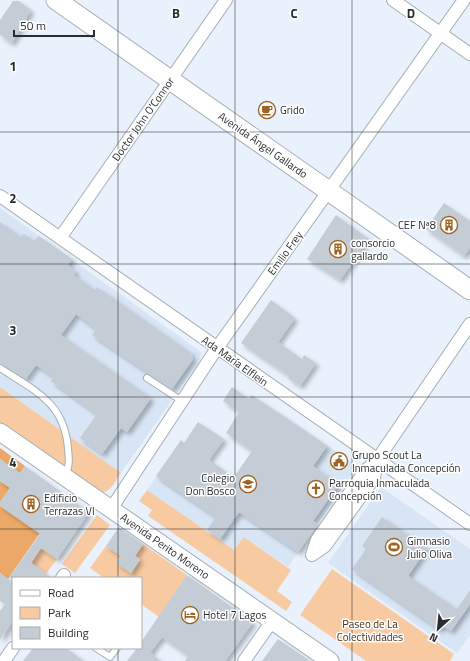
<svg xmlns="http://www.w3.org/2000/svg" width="470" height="661" font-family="'Titillium Web',sans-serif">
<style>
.built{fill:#d7e5f5}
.green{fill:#f8caa1}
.forest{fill:#eca868}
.building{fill:#c4ccd6;filter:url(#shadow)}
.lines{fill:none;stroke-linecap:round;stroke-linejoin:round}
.lane-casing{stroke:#a5adb6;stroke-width:8}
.street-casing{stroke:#a5adb6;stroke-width:14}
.secondary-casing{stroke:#a5adb6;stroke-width:19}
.primary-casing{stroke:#a5adb6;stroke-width:21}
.lane{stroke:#fff;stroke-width:6}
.street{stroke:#fff;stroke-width:12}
.secondary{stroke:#fff;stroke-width:17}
.primary{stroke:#fff;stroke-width:19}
.grid{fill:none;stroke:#292c30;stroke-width:1;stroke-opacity:0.55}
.labels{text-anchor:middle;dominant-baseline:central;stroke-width:3;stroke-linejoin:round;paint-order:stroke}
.poi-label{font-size:11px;fill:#292c30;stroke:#fff;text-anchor:start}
.street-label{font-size:11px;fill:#292c30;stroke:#fff}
.park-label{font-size:11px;fill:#4a2e13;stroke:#fff}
.grid-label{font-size:13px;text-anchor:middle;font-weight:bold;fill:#292c30;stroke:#fff;stroke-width:3;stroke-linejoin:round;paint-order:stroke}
</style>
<defs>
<filter id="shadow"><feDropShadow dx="3.5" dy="3.5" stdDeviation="2" flood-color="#0004"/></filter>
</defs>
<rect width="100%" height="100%" fill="#e9f2fc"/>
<path class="built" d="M0 208 201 352 200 360 121 473 0 387Z
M279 412 357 466 288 567 244 537 234 550 147 490 181 440 234 477Z
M381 487 470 549V635L457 653 328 563Z"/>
<path class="green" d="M0 387 121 473C115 481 109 496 98 492L0 423Z
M147 490 234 550 244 537 291 570 277 591 292 602 286 611 148 516 152 510 139 501Z
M97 515 110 525 75 573 62 564Z
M143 544 187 575 159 617 141 604V578H104L90 568 106 546 121 556 116 563 131 573 140 560 135 556Z
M41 548 57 559 46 574 31 563Z
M332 569 454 654 450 661H366L300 615Z"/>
<path class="forest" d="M0 448 25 466 20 473 0 459Z
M0 481 10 488 0 502Z
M0 506 40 533 8 579 0 573Z"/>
<path class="building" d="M13 1H19L31 10 12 43 0 35V20Z
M444 203 470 221V247L464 256 426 229Z
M336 215 369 239 340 280 307 259Z
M0 222 21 237 24 234 34 241 39 236 72 259 68 265 76 272 74 275 95 290 97 287 191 353 193 359 172 389 92 335 96 329 76 314 61 335 151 398 127 432 121 428 102 454 80 438 97 414 51 381 54 377 36 365 26 379 0 363Z
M271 300 295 318 278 342 302 359 304 355 316 363 300 386 288 378 289 376 241 343Z
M232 387 249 399 252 395 327 446 313 466 339 484 313 521 318 524 298 552 239 512 220 539 207 530 216 517 156 476 181 440 184 443 198 422 224 439 209 460 234 477 252 451 226 433 239 412 223 401Z
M0 459 20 473 25 466 89 512 57 559 41 548 31 563 52 578H9L40 534 0 506V502L10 488 0 481Z
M382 517 427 548 408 576 457 609 470 590V604L451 631 443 626 440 630 352 569 366 549 362 546Z
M119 527 143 544 135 556 140 559 131 573 116 563 121 556 106 546Z
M0 573 13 582V621L0 640V611L5 604 0 601Z
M187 575 253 622 225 661H185L188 656 162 637 150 653 161 661H127L137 648H141V642Z
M278 639 310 661H262Z
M33 648H66L84 661H23Z"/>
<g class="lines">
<g class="lane-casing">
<path id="lane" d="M0 368C35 391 64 402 68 448 69 458 70 467 65 475
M147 378 182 401
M96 648 110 657 117 648"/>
</g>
<g class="street-casing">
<path id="street" d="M393 0 470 54
M0 196 470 524
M60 238 226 0
M377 460 374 478 325 546 312 555 317 540 365 471Z
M377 460 470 324
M111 509 217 348 464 0
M62 578 64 575
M4 661 13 648
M244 661 272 621"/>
</g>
<g class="secondary-casing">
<path id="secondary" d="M0 432 330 661"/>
</g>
<g class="primary-casing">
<path id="primary" d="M56 0 470 290"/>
</g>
<use href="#lane" class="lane"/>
<use href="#street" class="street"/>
<use href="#secondary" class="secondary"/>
<use href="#primary" class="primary"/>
</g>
<path class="grid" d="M118 0V578M235 0V661M352 0V661M0 132H470M0 264H470M0 397H470M0 529H470M118 648V661"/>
<defs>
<g id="cafe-ring" transform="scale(0.9)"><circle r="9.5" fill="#fff" stroke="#9e6324" stroke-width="1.5"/><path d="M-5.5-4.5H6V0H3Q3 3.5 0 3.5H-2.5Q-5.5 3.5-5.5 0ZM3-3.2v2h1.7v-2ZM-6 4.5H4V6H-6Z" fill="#9e6324"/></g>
<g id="building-ring" transform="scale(0.9)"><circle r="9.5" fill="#fff" stroke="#9e6324" stroke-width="1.5"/><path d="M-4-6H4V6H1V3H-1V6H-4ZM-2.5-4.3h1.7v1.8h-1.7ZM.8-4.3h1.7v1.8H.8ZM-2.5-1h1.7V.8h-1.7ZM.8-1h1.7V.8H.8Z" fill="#9e6324"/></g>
<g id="civic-ring" transform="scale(0.9)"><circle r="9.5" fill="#fff" stroke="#9e6324" stroke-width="1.5"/><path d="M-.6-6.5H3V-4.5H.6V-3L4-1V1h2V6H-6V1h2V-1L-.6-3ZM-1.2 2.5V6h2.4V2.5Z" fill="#9e6324"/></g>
<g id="school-ring" transform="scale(0.9)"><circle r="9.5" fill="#fff" stroke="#9e6324" stroke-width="1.5"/><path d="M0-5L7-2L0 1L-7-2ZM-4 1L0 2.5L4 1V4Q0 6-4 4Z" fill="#9e6324"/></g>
<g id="church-ring" transform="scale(0.9)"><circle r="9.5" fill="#fff" stroke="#9e6324" stroke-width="1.5"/><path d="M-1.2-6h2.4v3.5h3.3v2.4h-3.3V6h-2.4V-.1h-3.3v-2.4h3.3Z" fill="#9e6324"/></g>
<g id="stadium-ring" transform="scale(0.9)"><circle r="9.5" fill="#fff" stroke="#9e6324" stroke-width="1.5"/><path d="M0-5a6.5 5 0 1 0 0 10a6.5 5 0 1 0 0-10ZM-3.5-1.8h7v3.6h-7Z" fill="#9e6324"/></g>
<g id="hotel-ring" transform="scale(0.9)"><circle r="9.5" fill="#fff" stroke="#9e6324" stroke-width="1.5"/><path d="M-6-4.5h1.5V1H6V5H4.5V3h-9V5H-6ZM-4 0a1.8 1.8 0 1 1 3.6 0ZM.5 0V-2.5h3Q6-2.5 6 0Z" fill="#9e6324"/></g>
</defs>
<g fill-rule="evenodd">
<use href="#cafe-ring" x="267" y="110"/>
<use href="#building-ring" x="449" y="225"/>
<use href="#building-ring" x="338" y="249"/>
<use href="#civic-ring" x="339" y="461"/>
<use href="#school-ring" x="248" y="484"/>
<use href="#church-ring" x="316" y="489"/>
<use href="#building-ring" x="31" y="504"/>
<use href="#stadium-ring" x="394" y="547"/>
<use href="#hotel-ring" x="190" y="615"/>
</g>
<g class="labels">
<g class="poi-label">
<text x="280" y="110">Grido</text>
<text x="436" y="225" text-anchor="end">CEF Nª8</text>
<text x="351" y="243">consorcio<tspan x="351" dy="13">gallardo</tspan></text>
<text x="352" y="455">Grupo Scout La<tspan x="352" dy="13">Inmaculada Concepción</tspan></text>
<text x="235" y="478" text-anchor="end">Colegio<tspan x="235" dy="13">Don Bosco</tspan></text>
<text x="329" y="483">Parroquia Inmaculada<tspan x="329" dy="13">Concepción</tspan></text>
<text x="44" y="498">Edificio<tspan x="44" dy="13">Terrazas VI</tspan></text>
<text x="407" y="541">Gimnasio<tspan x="407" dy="13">Julio Oliva</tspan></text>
<text x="203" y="615">Hotel 7 Lagos</text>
</g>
<g class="street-label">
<text transform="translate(143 119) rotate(-55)">Doctor John O'Connor</text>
<text transform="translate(263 145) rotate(35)">Avenida Ángel Gallardo</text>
<text transform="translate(285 253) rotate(-54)">Emilio Frey</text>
<text transform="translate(235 361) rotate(35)">Ada María Elflein</text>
<text transform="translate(165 546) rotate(35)">Avenida Perito Moreno</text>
</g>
<g class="park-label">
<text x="370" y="624">Paseo de La<tspan x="370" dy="13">Colectividades</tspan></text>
</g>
</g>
<g class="grid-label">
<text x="176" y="18">B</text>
<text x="294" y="18">C</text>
<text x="411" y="18">D</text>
<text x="13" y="71">1</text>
<text x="13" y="203">2</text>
<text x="13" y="335">3</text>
<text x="13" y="467">4</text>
</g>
<rect x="12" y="577" width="130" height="72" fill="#ffffff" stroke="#a9abac"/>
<rect x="20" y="590" width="20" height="6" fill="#ffffff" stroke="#a9abac"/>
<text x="48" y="597" font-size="12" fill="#292c30">Road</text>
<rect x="20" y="607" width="20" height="12" fill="#f8caa1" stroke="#a9abac"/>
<text x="48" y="617" font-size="12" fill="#292c30">Park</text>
<rect x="20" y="627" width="20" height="12" fill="#c4ccd6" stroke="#a9abac"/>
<text x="48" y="637" font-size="12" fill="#292c30">Building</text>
<g transform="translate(438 629) rotate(207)" stroke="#ffffff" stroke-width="3" paint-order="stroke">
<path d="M0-3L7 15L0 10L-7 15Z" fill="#292c30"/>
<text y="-6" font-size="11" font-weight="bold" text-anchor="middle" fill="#292c30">N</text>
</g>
<path d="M14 30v6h80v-6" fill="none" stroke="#292c30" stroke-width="2"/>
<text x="20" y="30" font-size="12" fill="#292c30" stroke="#ffffff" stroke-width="3" paint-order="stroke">50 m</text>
</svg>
